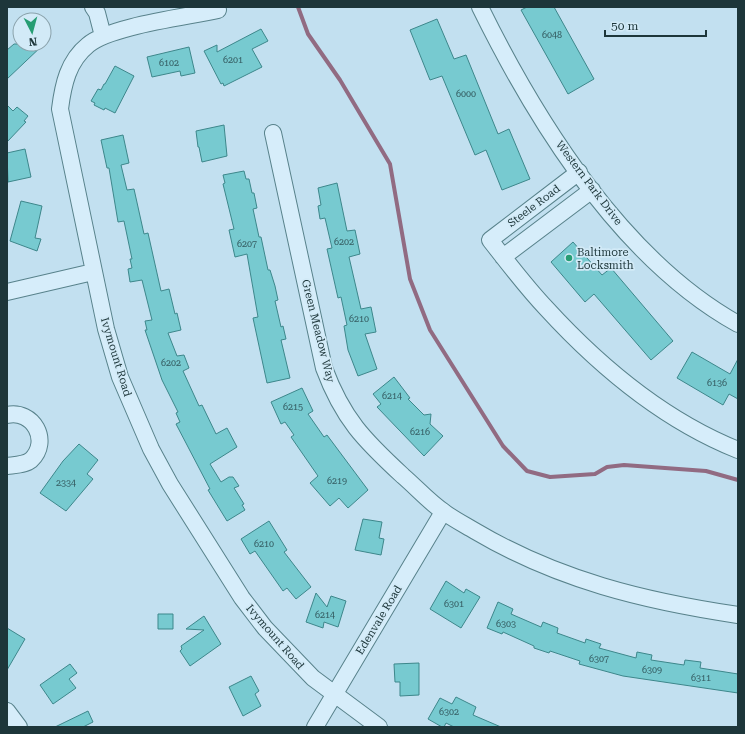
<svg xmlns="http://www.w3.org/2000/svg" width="745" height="734" font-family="'Roboto Serif',serif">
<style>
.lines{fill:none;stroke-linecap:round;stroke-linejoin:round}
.stream{stroke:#916b82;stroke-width:4}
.building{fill:#77cad0;stroke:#3d878b}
.minor-casing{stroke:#58828b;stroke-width:18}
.minor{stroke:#d6edfa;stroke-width:16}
.poi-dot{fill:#269d73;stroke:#d2eaf7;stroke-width:1.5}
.labels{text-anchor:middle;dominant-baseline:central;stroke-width:3.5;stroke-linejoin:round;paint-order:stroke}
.number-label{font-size:9px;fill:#345b60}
.street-label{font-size:11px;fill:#1d363a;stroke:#d2eaf7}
.poi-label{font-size:11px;fill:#1d363a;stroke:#d2eaf7;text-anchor:start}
</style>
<rect width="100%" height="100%" fill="#c2e0f0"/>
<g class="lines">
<path class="stream" d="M298 7 308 34 340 80 390 164 410 279 430 330 503 446 527 471 550 477 595 474 607 467 624 465 706 471 738 480"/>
</g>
<path class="building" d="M527 7H554L594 79 568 94 521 10Z
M437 19 454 59 466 55 498 134 509 129 530 179 502 190 486 150 475 155 442 76 430 80 410 30Z
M261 29 268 41 252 49 262 67 224 86 223 83 221 84 204 51 217 45V52Z
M14 44H44L7 79V50Z
M189 47 195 73 181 76 180 71 152 77 147 57Z
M115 66 134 76 115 113 105 108 104 110 94 105 95 103 91 101 98 89 101 90 104 84H105Z
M7 105 13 111 17 107 28 116 24 121 26 122 7 142Z
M224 125 227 156 202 162 199 147H198L196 131Z
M123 135 129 163 121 165 127 190 134 189 144 234 148 233 161 291 169 289 175 314 177 313 181 330 168 333 177 356 184 355 189 368 183 371 199 406 202 405 216 434 227 428 237 447 210 464 221 482 229 477H233L239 486 234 488 244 504 242 505 245 510 227 521 208 490 210 489 176 424 180 422 176 413 178 412 162 380 145 330H147L145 321 152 320 142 280 130 282 128 269 132 268 130 259H132L124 221 118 222 109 168H107L101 140Z
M25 149 31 177 8 182 7 153Z
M244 171 246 179H249L252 193H254L257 208 253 209 259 237H261L268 270H270L275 286 278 300 275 301 281 327 283 326 286 339 281 340 290 378 267 383 253 318 258 317 247 254 235 257 229 230 234 229 223 184 225 183 223 175Z
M337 183 347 231 355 230 360 254 349 257 361 309 371 307 376 332 365 334 377 369 358 376 348 350 344 326 347 325 341 297 338 298 327 249 332 248 325 218 320 219 318 206 321 205 318 188Z
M21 201 42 206 35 238 41 239 37 251 10 241Z
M573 242 602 275 611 268 673 341 651 360 594 294 585 302 551 262Z
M692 352 730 374 738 359V399L729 394 723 405 677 378Z
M394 377 410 398 408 399 424 415 431 414 430 424 443 436 424 456 377 407 381 404 373 394Z
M302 388 313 411 308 414 324 437 327 435 368 490 348 508 339 498 330 506 310 483 318 476 291 437 294 435 285 422 281 424 271 402Z
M79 444 98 460 87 474 93 479 66 511 40 493 63 461Z
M363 519 382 522 379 538 384 539 381 555 355 550Z
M269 521 287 550 284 552 311 587 296 599 287 588 283 591 255 551 250 554 241 539Z
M446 581 464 593 466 589 480 597 461 628 430 609Z
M316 593 327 607 331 596 346 601 338 627 324 622 323 628 306 622Z
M498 602 513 609 511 614 541 627 543 622 558 628 557 633 585 643 586 639 601 644 599 648 636 658 637 652 652 655 651 660 684 665 685 660 701 662 700 668 738 674V693L623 676 579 664 580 661 550 651 549 653 534 648V646L503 632 502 634 487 628Z
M158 614H173V629H158Z
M204 616 221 644 190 666 180 651 182 649 181 646 204 630 186 629Z
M7 628 25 639 7 670Z
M419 663V695L400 696V682H395L394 664Z
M70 664 77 673 69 679 76 688 53 704 40 685Z
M251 676 259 691 255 694 261 706 243 716 229 687Z
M456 697 476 707 473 715 501 727H454L446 723 444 727H442L428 719 440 698 452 704Z
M88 711 93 722 83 727H55Z"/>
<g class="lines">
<g class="minor-casing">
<path id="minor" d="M93 7 97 13 103 36
M480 7C537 123 623 260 738 324
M218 10C187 17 110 26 88 45 68 61 63 85 60 109L106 329 120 377 151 449 170 484 242 598 265 628 313 678 379 727
M273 133 324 368C343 419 364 440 403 476 417 488 429 502 444 512 453 519 465 525 475 531 558 580 644 601 738 615
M579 172 490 240C508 263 526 287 546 308 600 367 663 420 738 450
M503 257 592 190
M7 292 93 272
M7 415C33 409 51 441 31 460 25 465 14 465 7 466
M7 711 19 727
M315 727 443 512"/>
</g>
<use href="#minor" class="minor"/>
</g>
<circle class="poi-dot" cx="569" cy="258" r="4"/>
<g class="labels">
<g class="number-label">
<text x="552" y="35">6048</text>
<text x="233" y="60">6201</text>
<text x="169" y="63">6102</text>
<text x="466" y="94">6000</text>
<text x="344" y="242">6202</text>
<text x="247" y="244">6207</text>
<text x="359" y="319">6210</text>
<text x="171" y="363">6202</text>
<text x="717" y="383">6136</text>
<text x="392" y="396">6214</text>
<text x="293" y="407">6215</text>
<text x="420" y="432">6216</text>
<text x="337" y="481">6219</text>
<text x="66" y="483">2334</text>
<text x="264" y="544">6210</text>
<text x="454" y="604">6301</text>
<text x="325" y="615">6214</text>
<text x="506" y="624">6303</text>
<text x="599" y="659">6307</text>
<text x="652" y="670">6309</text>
<text x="701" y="678">6311</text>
<text x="449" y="712">6302</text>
</g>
<g class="street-label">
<text transform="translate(589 183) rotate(53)">Western Park Drive</text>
<text transform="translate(534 206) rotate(-37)">Steele Road</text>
<text transform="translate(318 331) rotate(76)">Green Meadow Way</text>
<text transform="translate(116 357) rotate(73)">Ivymount Road</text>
<text transform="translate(379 620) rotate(-59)">Edenvale Road</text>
<text transform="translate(275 637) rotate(49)">Ivymount Road</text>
</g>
<g class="poi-label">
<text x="577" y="252">Baltimore<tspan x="577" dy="13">Locksmith</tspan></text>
</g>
</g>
<rect width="745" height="734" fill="none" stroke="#1d363a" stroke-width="16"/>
<g transform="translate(32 32) rotate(174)"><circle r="19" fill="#d2eaf7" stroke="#8aa2ab"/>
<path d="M0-3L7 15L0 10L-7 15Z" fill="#269d73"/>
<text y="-6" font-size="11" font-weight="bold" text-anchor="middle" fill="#1d363a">N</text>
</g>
<path d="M605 30v6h101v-6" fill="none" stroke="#1d363a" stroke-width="2"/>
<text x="611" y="30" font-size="12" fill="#1d363a" stroke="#d2eaf7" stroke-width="3" paint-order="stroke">50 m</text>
</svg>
